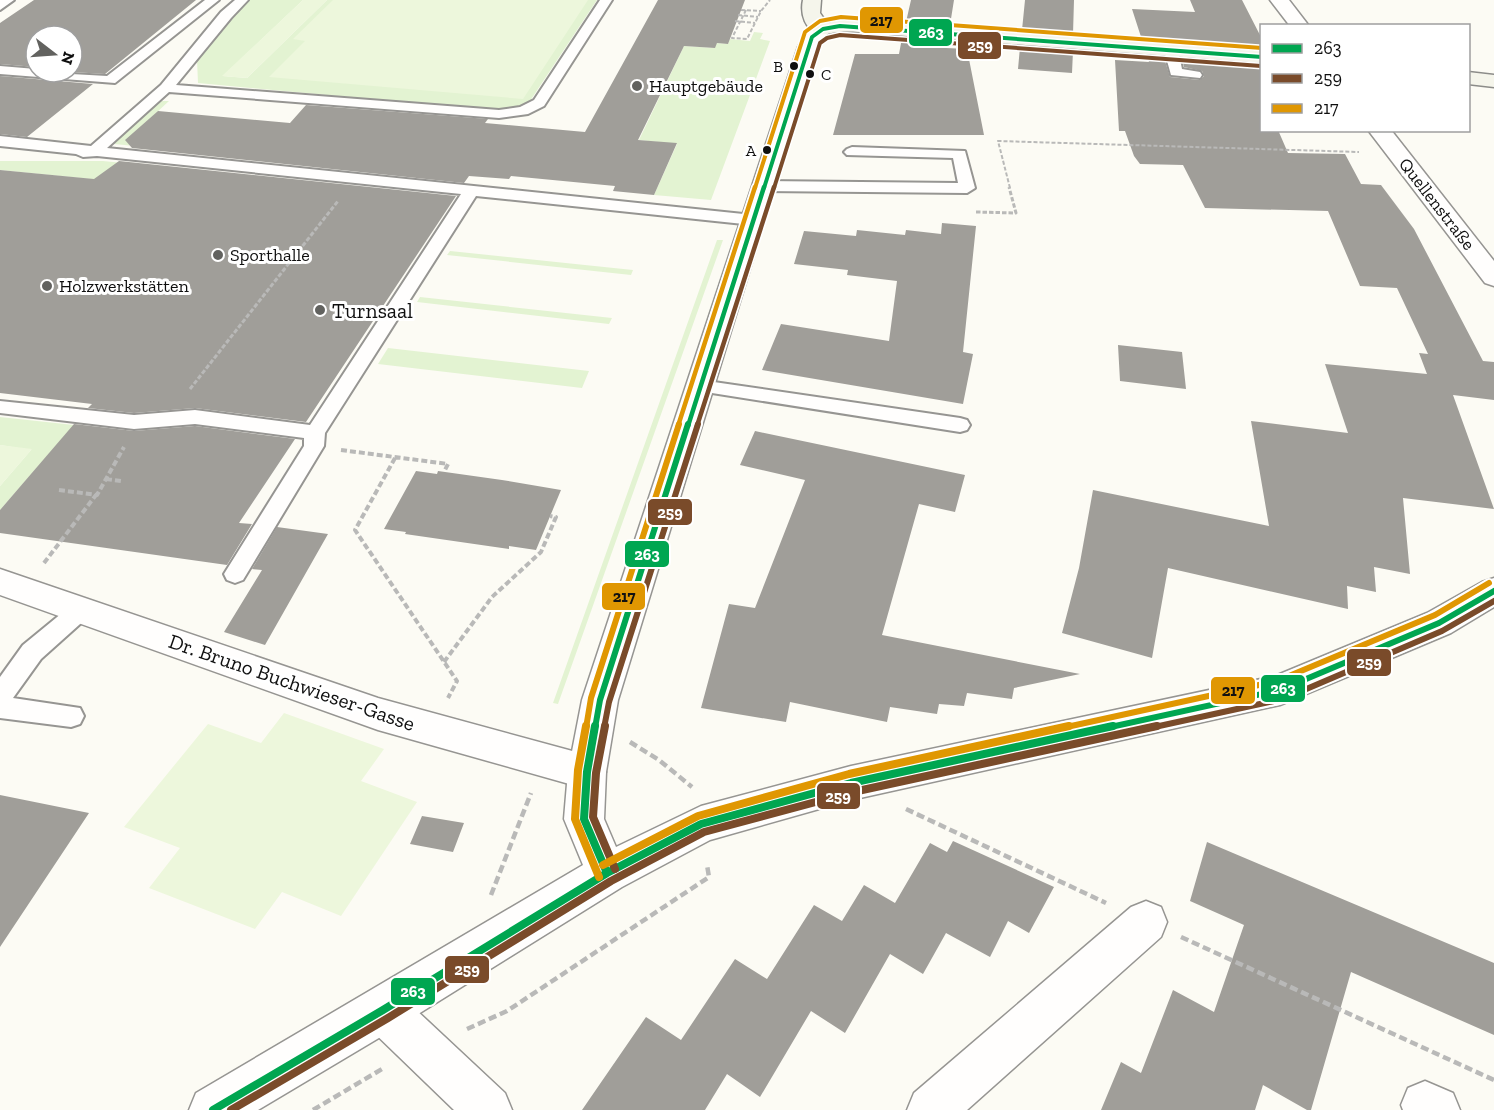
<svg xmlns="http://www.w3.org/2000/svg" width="1494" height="1110" font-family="'Zilla Slab',serif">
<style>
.green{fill:#e3f3d2}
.pitch{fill:#edf7dc}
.building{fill:#a09e99}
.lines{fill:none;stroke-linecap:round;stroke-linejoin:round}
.service-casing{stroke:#969592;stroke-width:4}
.minor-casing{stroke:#969592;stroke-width:3}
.tertiary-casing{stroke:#969592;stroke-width:3}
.secondary-casing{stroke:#8c8c89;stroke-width:3}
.path-far3{stroke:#b9b9b8;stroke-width:2;stroke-dasharray:4 2;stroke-linecap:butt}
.path-far2{stroke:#b9b9b8;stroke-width:3;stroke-dasharray:4.5 2;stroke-linecap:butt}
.path-far1{stroke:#b9b9b8;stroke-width:4;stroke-dasharray:6 3;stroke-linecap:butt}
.path{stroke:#b9b9b8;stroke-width:4.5;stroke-dasharray:8 4;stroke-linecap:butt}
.service{fill:#fffefd;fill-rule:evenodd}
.minor{fill:#fffefd;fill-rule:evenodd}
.tertiary{fill:#fffefd;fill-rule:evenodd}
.secondary{fill:#f5f5eb;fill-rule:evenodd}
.bus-1-far3-casing{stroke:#fff;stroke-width:7}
.bus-1-far2-casing{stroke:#fff;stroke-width:8}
.bus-1-far1-casing{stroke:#fff;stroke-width:10}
.bus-1-casing{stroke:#fff;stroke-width:12}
.bus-2-far3-casing{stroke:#fff;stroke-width:7}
.bus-2-far2-casing{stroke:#fff;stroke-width:8}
.bus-2-far1-casing{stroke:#fff;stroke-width:10}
.bus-2-casing{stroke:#fff;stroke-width:12}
.bus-3-far3-casing{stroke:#fff;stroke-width:7}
.bus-3-far2-casing{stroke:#fff;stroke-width:8}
.bus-3-far1-casing{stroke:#fff;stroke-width:10}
.bus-3-casing{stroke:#fff;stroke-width:12}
.bus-1-far3{stroke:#00a651;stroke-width:4}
.bus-1-far2{stroke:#00a651;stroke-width:4.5}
.bus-1-far1{stroke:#00a651;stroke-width:6}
.bus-1{stroke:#00a651;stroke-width:8}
.bus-2-far3{stroke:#7a4b2a;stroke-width:4}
.bus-2-far2{stroke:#7a4b2a;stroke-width:4.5}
.bus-2-far1{stroke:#7a4b2a;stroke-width:6}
.bus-2{stroke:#7a4b2a;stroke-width:8}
.bus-3-far3{stroke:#e09702;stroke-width:4}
.bus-3-far2{stroke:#e09702;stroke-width:4.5}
.bus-3-far1{stroke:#e09702;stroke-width:6}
.bus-3{stroke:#e09702;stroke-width:8}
.bus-dot{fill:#0f0f0f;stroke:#fff;stroke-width:2}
.poi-dot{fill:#62625f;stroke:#fff;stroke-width:2}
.labels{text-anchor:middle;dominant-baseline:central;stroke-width:6;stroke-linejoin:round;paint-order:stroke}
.far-bus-label{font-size:16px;fill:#0f0f0f;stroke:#fff;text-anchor:end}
.far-poi-label{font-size:18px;fill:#0f0f0f;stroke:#fff;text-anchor:start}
.far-street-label{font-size:18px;fill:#0f0f0f;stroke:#fff}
.poi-label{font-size:21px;fill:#0f0f0f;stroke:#fff;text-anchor:start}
.street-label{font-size:21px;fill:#0f0f0f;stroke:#fff}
.line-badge{stroke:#fff;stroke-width:2}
.badge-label{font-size:16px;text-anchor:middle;font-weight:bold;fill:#fff}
.pale-badge-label{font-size:16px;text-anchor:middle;font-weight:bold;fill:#111}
</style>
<rect width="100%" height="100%" fill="#fcfbf4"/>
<path class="green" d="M247 0H303L223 76 247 78 327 0H597L530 101 518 107 499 111 198 83 197 60Z
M754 32 763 33 760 39 770 41 711 200 654 195 677 144 639 140 684 46 714 48 717 43 728 44 730 39 750 41Z
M161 101H169L126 141 237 156 114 144 113 141 157 102Z
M0 161H103L154 166 140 184 0 170Z
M717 240H723L558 704 553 703Z
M450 251 633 270 631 275 447 255Z
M420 297 612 318 609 324 417 302Z
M388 348 589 371 582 388 378 364Z
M0 417 74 425 0 510V486L31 450 0 445Z"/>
<path class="pitch" d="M303 0H327L247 78 222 76Z
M333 0H588L523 99 269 77 305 41 293 39Z
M0 445 32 449 0 486Z
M284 713 384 749 361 781 417 802 341 916 282 892 255 929 149 888 180 848 124 827 208 724 261 743Z"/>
<path class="building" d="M34 0H196L105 74 72 72V36H36V67L0 64V23Z
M658 0H745L728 44 717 43 715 48 684 46 638 140 677 143 654 195 613 191 615 186 511 176 509 179 469 176 464 183 132 148 125 140 158 111 290 123 306 105 488 119 485 123 585 132Z
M911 0H954L950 25 906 22Z
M1025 0H1074L1073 34 1022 30Z
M1190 0H1242L1262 39V49L1142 40 1132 9 1195 12Z
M902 38 947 41 946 48 967 49 984 135H833L855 54H899Z
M1020 47 1073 51 1072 73 1018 69Z
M1147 57 1164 58 1170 77 1200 80 1204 76 1202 71 1184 67 1182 59 1262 65V130H1278L1288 153 1345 154 1361 184 1381 185 1414 229 1483 361 1494 362V400L1453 395 1494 509 1403 498 1410 574 1374 567 1376 592 1347 586 1348 609 1168 568 1152 658 1062 633 1079 568 1093 490 1269 526 1251 421 1348 433 1325 364 1427 374 1419 353 1428 354 1397 288 1360 286 1328 211 1205 208 1183 165 1140 164 1134 156 1125 131H1119L1115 60 1149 62Z
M0 76 93 84 27 137 0 134Z
M119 161 456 196 306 422 195 408 134 413 88 408 92 404 0 393V170L94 179Z
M942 223 976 226 963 352 973 354 963 404 762 370 781 324 889 341 897 281 847 275 848 270 794 264 804 231 856 236 857 230 905 235 906 230 941 234Z
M1118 345 1182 352 1186 389 1120 381Z
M74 424 134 431 195 426 295 439 239 523 252 524 227 565 0 533V510Z
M755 431 965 475 955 512 919 504 882 635 1080 674 1014 688 1012 699 967 693 964 706 939 704 937 714 890 707 887 722 790 702 786 722 701 708 729 604 755 608 805 480 740 465Z
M416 471 437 474 438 471 502 480 561 490 536 550 509 546V549L405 534 406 532 384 529Z
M277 527 328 534 265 645 224 632 262 570 252 569Z
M0 795 89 813 0 947Z
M422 816 464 823 453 852 410 844Z
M953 841 1054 887 1029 933 1008 921 990 957 946 933 923 974 890 954 845 1033 811 1011 760 1097 727 1074 705 1110H582L646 1017 681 1040 735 959 767 979 814 905 842 921 864 885 895 903 930 843 947 852Z
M1207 842 1494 963V1035L1351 972 1311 1110H1307L1263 1085 1255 1110H1101L1121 1062 1141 1073 1173 990 1214 1012 1244 925 1190 901Z"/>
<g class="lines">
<g class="service-casing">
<path id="service" d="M0 0H14L0 10Z
M205 0H219L115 83 0 74V66L36 69V72L107 76Z
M235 0H248L231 18 176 85 499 110 520 107 534 100 600 0H612L544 106 528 114 499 118 169 92 107 148 753 215 761 220 753 225 476 196 325 433 324 446 243 580 235 583 227 580 224 574 304 446V438L195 424 134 429 0 413V401L134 415 195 410 310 425 461 194 97 156 83 157 76 154 0 146V136L91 146 161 85 221 12Z
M1171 46 1178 50 1182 69 1200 72 1202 75 1200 78 1171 75 1164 50Z
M852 147 965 151 975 188 967 193 763 191 755 186 763 181 958 183 953 158 847 155 844 152 847 149Z
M700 380 960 418 967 420 970 425 967 430 960 432 693 390 690 386 693 382Z
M81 601 89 604 93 610 89 616 41 659 13 698 80 708 84 716 80 724 71 727 0 718V677L23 645 73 604Z"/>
</g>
<g class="minor-casing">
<path id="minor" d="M1270 0H1289L1309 26H1290Z
M1368 130H1391L1494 261V286L1485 283Z
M0 569 378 698 587 755 601 760 606 772 601 784 587 789 378 730 0 595Z
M1146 901 1161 907 1167 922 1161 937 967 1110H907L914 1093 1131 907Z
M383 987 399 994 505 1093 512 1110H454L367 1026 360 1010 367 994Z
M1425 1081 1453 1093 1460 1110H1403L1401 1105 1408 1088Z"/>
</g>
<g class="tertiary-casing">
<path id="tertiary" d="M823 23 830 25 833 29 821 40 818 47 618 700 606 772 604 819 616 847 701 806 851 766 1275 676 1427 613 1482 582 1494 578V607L1451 633 1280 705 851 800 710 840 622 887 399 1026 258 1110H189L196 1093 583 865 564 819 568 772 582 700 798 47 805 33Z"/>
</g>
<g class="secondary-casing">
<path id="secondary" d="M803 0H821L820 13 827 23 840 20 868 21 1262 51V63L868 33C859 32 849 31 839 32 833 32 827 35 821 34 805 32 800 13 803 0Z
M1468 72 1494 75V87L1468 84Z"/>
</g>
<path class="path-far3" d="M741 10 761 11
M746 10 732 38 747 39 761 11 770 0
M738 15 758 17
M735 21 755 23
M1010 188 998 141 1359 152"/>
<path class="path-far2" d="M976 212 1016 213 1009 187
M190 389 338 201"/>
<path class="path-far1" d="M341 450 448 464 444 472
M395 458 355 530 457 681 448 698
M106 479 121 481
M59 490 97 495 124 447
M44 563 96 495
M444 662 492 597 541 552 556 517 550 516"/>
<path class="path" d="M630 742 659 760 692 787
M906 809 1106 903
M491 895 531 793
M1181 937 1494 1080
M467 1029 507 1011 709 877 707 865
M313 1110 382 1069"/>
<use href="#service" class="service"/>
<use href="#minor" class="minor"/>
<use href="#tertiary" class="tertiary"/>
<use href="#secondary" class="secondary"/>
<g class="bus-1-far3-casing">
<path id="bus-1-far3" d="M764 188 812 37 823 29 840 26 1262 57"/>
</g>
<g class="bus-1-far2-casing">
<path id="bus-1-far2" d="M688 426 764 187"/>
</g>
<g class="bus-1-far1-casing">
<path id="bus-1-far1" d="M595 728 600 700 688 424
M1106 728 1280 690 1439 623 1494 591"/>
</g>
<g class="bus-1-casing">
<path id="bus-1" d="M595 726 587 772 584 819 607 873
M213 1110 383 1010 607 873 701 824 851 783 1113 726"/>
</g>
<g class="bus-2-far3-casing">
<path id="bus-2-far3" d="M774 188 820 43 827 38 840 35 1261 66"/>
</g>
<g class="bus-2-far2-casing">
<path id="bus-2-far2" d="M697 426 774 187"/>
</g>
<g class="bus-2-far1-casing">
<path id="bus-2-far1" d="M604 728 609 702 698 424
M1150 728 1283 699 1442 631 1494 601"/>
</g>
<g class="bus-2-casing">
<path id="bus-2" d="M605 726 596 773 593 817 615 869
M231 1110 388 1018 611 881 704 832 853 792 1157 726"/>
</g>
<g class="bus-3-far3-casing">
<path id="bus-3-far3" d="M755 188 805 32 820 21 841 17 1262 48"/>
</g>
<g class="bus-3-far2-casing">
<path id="bus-3-far2" d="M678 426 755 187"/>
</g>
<g class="bus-3-far1-casing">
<path id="bus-3-far1" d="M586 728 591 698 679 424
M1062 728 1277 681 1435 615 1489 583"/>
</g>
<g class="bus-3-casing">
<path id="bus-3" d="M586 726 578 770 575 819 599 877
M603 865 698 816 849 774 1069 726"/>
</g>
<use href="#bus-1-far3" class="bus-1-far3"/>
<use href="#bus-1-far2" class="bus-1-far2"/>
<use href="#bus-1-far1" class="bus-1-far1"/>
<use href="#bus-1" class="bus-1"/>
<use href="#bus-2-far3" class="bus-2-far3"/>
<use href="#bus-2-far2" class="bus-2-far2"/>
<use href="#bus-2-far1" class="bus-2-far1"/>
<use href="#bus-2" class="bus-2"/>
<use href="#bus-3-far3" class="bus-3-far3"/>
<use href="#bus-3-far2" class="bus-3-far2"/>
<use href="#bus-3-far1" class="bus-3-far1"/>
<use href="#bus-3" class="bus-3"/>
</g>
<g class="bus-dot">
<circle cx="794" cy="66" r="5"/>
<circle cx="810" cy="74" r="5"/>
<circle cx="767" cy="150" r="5"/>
</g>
<g class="poi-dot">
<circle cx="637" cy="86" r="6"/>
<circle cx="218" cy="255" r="6"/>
<circle cx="47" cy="286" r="6"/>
<circle cx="320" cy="310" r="6"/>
</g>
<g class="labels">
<g class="far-bus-label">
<text x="783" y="66">B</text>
<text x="821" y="74" text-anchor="start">C</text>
<text x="756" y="150">A</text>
</g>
<g class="far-poi-label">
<text x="649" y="86">Hauptgebäude</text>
<text x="230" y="255">Sporthalle</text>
<text x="59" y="286">Holzwerkstätten</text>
</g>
<g class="far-street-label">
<text transform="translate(1437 204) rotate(52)">Quellenstraße</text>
</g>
<g class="poi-label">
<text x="332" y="310">Turnsaal</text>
</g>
<g class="street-label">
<text transform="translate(292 682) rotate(19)">Dr. Bruno Buchwieser-Gasse</text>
</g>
</g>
<g class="line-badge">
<rect x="859" y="6" width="45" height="28" rx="6" fill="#e09702"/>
<rect x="908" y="18" width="45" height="29" rx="6" fill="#00a651"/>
<rect x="957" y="31" width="45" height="29" rx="6" fill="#7a4b2a"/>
<rect x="647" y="498" width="46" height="28" rx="6" fill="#7a4b2a"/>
<rect x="624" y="540" width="46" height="28" rx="6" fill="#00a651"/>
<rect x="601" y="582" width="45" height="29" rx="6" fill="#e09702"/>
<rect x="1346" y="648" width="46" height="29" rx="6" fill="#7a4b2a"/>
<rect x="1260" y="674" width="46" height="29" rx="6" fill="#00a651"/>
<rect x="1210" y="676" width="46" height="29" rx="6" fill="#e09702"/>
<rect x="816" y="782" width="45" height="28" rx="6" fill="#7a4b2a"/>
<rect x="444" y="955" width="46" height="29" rx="6" fill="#7a4b2a"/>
<rect x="390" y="977" width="46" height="29" rx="6" fill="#00a651"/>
</g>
<g class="badge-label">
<text x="931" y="38">263</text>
<text x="980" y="51">259</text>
<text x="670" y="518">259</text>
<text x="647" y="560">263</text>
<text x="1369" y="668">259</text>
<text x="1283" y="694">263</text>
<text x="838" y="802">259</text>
<text x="467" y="975">259</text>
<text x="413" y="997">263</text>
</g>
<g class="pale-badge-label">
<text x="881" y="26">217</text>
<text x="624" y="602">217</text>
<text x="1233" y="696">217</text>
</g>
<rect x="1260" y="24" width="210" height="108" fill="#ffffff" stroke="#9f9f9f" stroke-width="1.5"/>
<rect x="1272" y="44" width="30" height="9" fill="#00a651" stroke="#9f9f9f" stroke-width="1.5"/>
<text x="1314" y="54" font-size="18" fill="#0f0f0f">263</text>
<rect x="1272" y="74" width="30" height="9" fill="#7a4b2a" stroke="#9f9f9f" stroke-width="1.5"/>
<text x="1314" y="84" font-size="18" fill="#0f0f0f">259</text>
<rect x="1272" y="104" width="30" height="9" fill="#e09702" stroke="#9f9f9f" stroke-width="1.5"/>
<text x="1314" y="114" font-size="18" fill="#0f0f0f">217</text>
<g transform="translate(54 54) rotate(107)"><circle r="28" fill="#ffffff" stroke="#9f9f9f" stroke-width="1.5"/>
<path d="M0-4.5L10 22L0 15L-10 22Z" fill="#62625f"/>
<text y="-9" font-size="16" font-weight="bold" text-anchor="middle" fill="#0f0f0f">N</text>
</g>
</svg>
